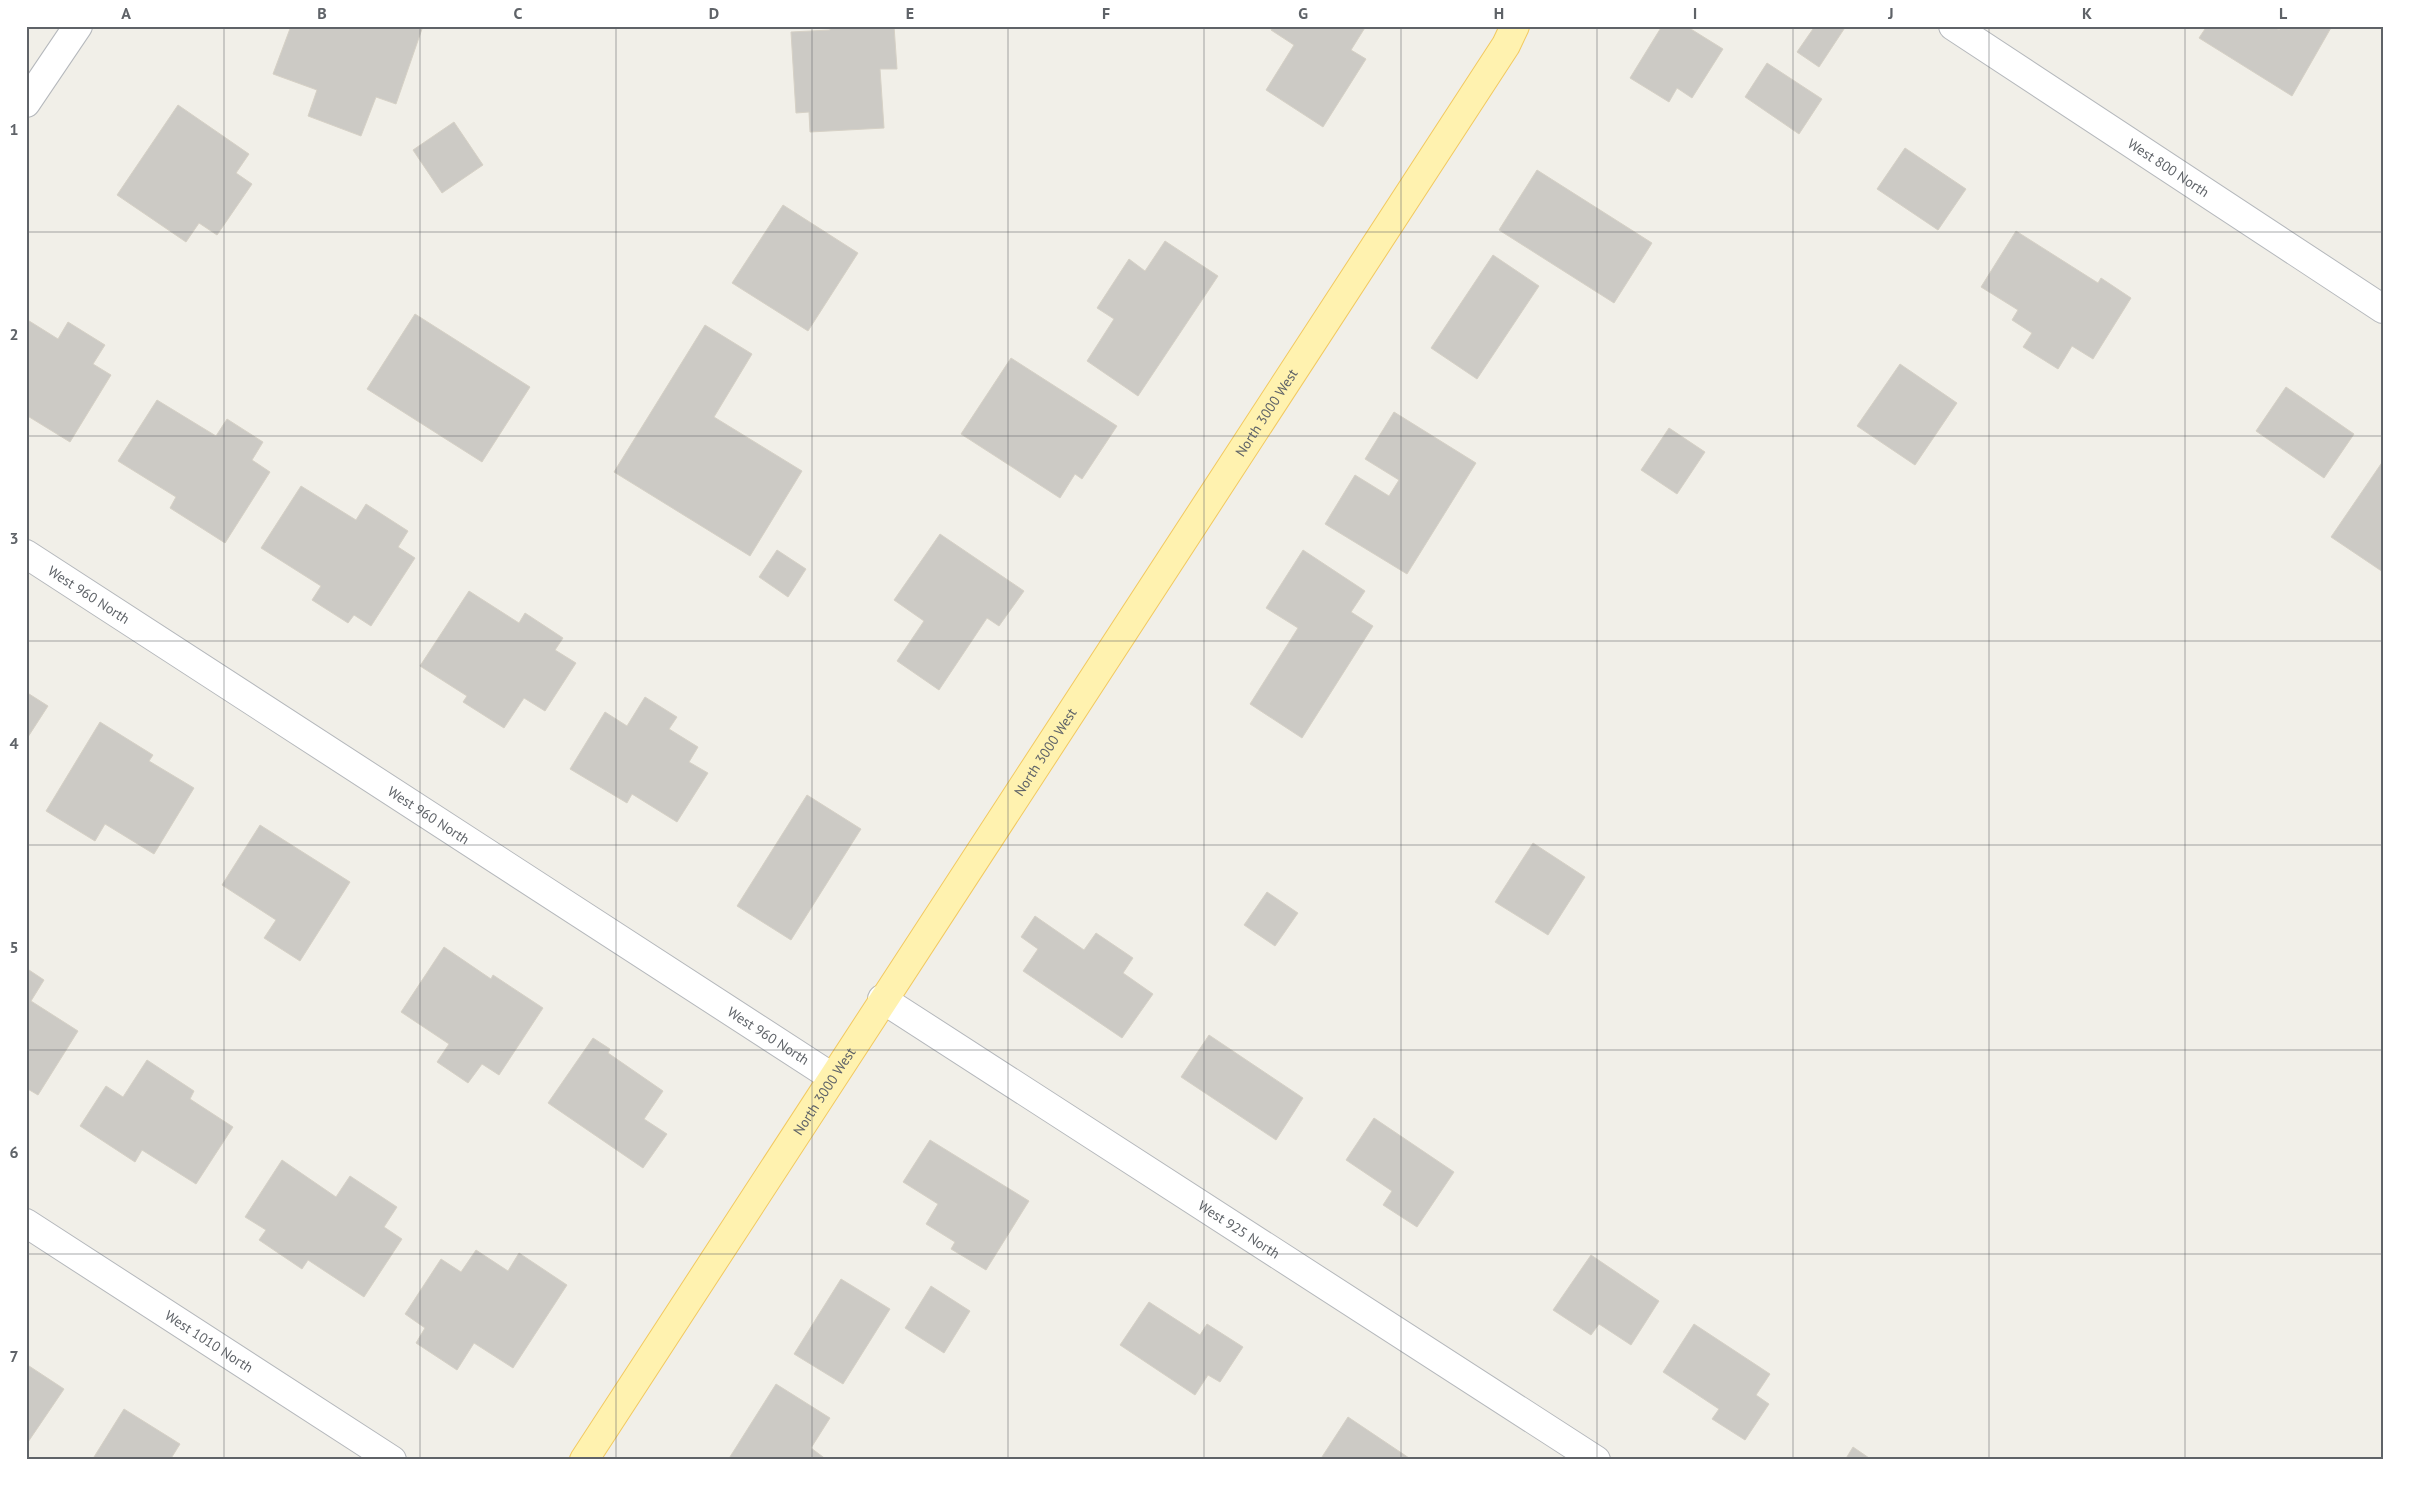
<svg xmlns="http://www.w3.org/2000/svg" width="2409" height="1486" font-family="'PT Sans',sans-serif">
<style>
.building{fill:#cccac5;stroke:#d6d1c6}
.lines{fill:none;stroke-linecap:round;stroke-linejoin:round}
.minor-casing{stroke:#b5b8bc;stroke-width:30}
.major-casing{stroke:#f2c960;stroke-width:30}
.minor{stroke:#fff;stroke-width:28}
.major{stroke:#fff2af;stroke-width:28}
.grid{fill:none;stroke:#5f6368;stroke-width:1;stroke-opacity:0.55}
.labels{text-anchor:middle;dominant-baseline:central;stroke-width:4;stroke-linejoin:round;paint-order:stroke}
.street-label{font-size:14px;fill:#5f6368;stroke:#fff}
.neatline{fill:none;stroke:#5f6368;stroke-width:2}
.grid-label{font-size:16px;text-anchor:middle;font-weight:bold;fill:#5f6368}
</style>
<rect width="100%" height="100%" fill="#f1efe8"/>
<path class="building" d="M291 26H423L396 104 376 97 361 136 308 116 317 90 273 74Z
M830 26H894L897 69H880L884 128 810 132 809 112 796 113 791 32 830 30Z
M1273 26H1366L1351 50 1366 59 1323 127 1266 90 1294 45 1271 30Z
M1662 26H1686L1723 49 1692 98 1677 88 1669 102 1630 78Z
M1815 26H1846L1819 67 1797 52Z
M2207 26H2273L2279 30 2282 26H2332L2292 96 2199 38Z
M1767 63 1822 99 1799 134 1745 97Z
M178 105 249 154 236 173 252 184 217 235 199 223 186 242 117 195Z
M454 122 483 165 442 193 413 150Z
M1905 148 1966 189 1938 230 1877 189Z
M1537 170 1652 243 1614 303 1499 230Z
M783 205 858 253 808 331 732 283Z
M2016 231 2098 283 2101 278 2131 298 2093 359 2072 346 2058 369 2023 347 2032 333 2012 320 2018 310 1981 287Z
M1165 241 1218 276 1138 396 1087 361 1114 319 1097 308 1129 259 1145 271Z
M1493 255 1539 286 1477 379 1431 348Z
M415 314 530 387 482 462 367 389Z
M26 319 58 339 68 322 105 345 93 364 111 375 70 442 26 415Z
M705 325 752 354 714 417 802 471 750 556 614 472Z
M1011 358 1117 426 1082 479 1075 474 1060 498 961 434Z
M1900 364 1957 403 1915 465 1857 426Z
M2286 387 2354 434 2324 478 2256 431Z
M157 400 216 436 227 419 263 442 252 460 270 472 225 543 170 508 176 497 118 461Z
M1394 412 1476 463 1407 574 1325 524 1355 475 1389 496 1399 480 1365 459Z
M1669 428 1705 452 1677 494 1641 470Z
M2383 461V572L2331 537Z
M301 486 356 520 366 504 408 531 398 547 415 558 371 626 354 615 348 623 312 600 321 586 261 548Z
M940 534 1024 591 999 626 987 618 939 690 897 661 924 621 894 600Z
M777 550 806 569 788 597 759 577Z
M1303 550 1365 591 1351 612 1373 626 1302 738 1250 704 1298 628 1266 608Z
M469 591 519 623 525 613 563 638 555 650 576 663 545 711 524 698 504 728 463 702 467 696 420 666Z
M26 692 48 706 26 740Z
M645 697 677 717 669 729 698 747 689 762 708 773 677 822 632 794 627 803 570 769 605 712 627 726Z
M100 722 153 755 149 761 194 788 154 854 105 824 95 841 46 811Z
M807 795 861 829 791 940 737 906Z
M260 825 350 882 300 961 264 938 276 920 222 885Z
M1533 843 1585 877 1548 935 1495 902Z
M1267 892 1298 913 1275 946 1244 925Z
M1035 916 1084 950 1096 933 1133 958 1123 973 1153 994 1122 1038 1023 971 1038 949 1021 937Z
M444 947 491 979 493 975 543 1008 499 1075 482 1064 468 1083 437 1062 449 1044 401 1012Z
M26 968 44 980 31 1001 78 1031 38 1095 26 1088Z
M1209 1035 1303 1098 1276 1140 1181 1077Z
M593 1038 610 1049 608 1053 663 1091 644 1119 667 1134 643 1168 548 1103Z
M147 1060 194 1091 190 1099 233 1127 196 1184 142 1150 135 1162 80 1126 106 1086 123 1097Z
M1374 1118 1454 1172 1417 1227 1383 1205 1392 1191 1346 1160Z
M930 1140 1029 1201 986 1270 951 1249 955 1242 926 1224 938 1204 903 1182Z
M282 1160 336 1197 350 1176 397 1207 384 1227 402 1239 364 1297 308 1260 302 1269 259 1240 266 1230 245 1217Z
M476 1250 508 1271 519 1253 567 1285 513 1368 474 1343 457 1370 416 1343 425 1328 405 1314 441 1259 461 1272Z
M1591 1255 1659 1301 1631 1345 1599 1324 1591 1335 1553 1310Z
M841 1279 890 1309 843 1384 794 1354Z
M931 1286 970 1311 944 1353 905 1328Z
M1149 1302 1200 1335 1207 1324 1243 1347 1220 1382 1208 1375 1195 1395 1120 1345Z
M1694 1324 1770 1374 1756 1395 1769 1404 1745 1440 1712 1419 1719 1409 1663 1372Z
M26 1364 64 1389 26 1445Z
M776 1384 830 1418 811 1448 827 1460H728Z
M124 1409 180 1444 170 1460H98L94 1457Z
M1348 1417 1412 1460H1320Z
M1853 1447 1872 1460H1845Z"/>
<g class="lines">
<g class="minor-casing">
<g id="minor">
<path id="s1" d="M1953 26 2383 309"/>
<path d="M26 103 78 26"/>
<path id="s2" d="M26 554 832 1077"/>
<path id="s3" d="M882 999 1596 1460"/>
<path id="s4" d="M26 1223 392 1460"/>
</g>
</g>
<g class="major-casing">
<g id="major">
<path id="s5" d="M584 1460 1506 45 1515 26"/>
</g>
</g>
<use href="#minor" class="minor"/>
<use href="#major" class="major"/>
</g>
<path class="grid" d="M224 26V1460M420 26V1460M616 26V1460M812 26V1460M1008 26V1460M1204 26V1460M1401 26V1460M1597 26V1460M1793 26V1460M1989 26V1460M2185 26V1460M26 232H2383M26 436H2383M26 641H2383M26 845H2383M26 1050H2383M26 1254H2383"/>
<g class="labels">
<g class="street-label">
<text stroke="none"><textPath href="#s1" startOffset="258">West 800 North</textPath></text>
<text stroke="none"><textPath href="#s5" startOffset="1250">North 3000 West</textPath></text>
<text stroke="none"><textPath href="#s2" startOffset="75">West 960 North</textPath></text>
<text stroke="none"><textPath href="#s5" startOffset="845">North 3000 West</textPath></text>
<text stroke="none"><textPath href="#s2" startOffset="480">West 960 North</textPath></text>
<text stroke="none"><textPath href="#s2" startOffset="885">West 960 North</textPath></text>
<text stroke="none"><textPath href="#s5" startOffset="440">North 3000 West</textPath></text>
<text stroke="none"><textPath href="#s3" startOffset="425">West 925 North</textPath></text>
<text stroke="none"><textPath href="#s4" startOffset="218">West 1010 North</textPath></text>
</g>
</g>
<rect width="2409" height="1486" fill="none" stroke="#ffffff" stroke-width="55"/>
<rect x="28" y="28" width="2354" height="1430" class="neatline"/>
<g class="grid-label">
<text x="126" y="19">A</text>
<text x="322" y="19">B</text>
<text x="518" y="19">C</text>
<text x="714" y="19">D</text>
<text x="910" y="19">E</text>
<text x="1106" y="19">F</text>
<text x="1303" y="19">G</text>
<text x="1499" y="19">H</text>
<text x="1695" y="19">I</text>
<text x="1891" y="19">J</text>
<text x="2087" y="19">K</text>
<text x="2283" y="19">L</text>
<text x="14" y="135">1</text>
<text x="14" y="340">2</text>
<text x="14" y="544">3</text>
<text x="14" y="749">4</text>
<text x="14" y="953">5</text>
<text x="14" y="1158">6</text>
<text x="14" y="1362">7</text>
</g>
</svg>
